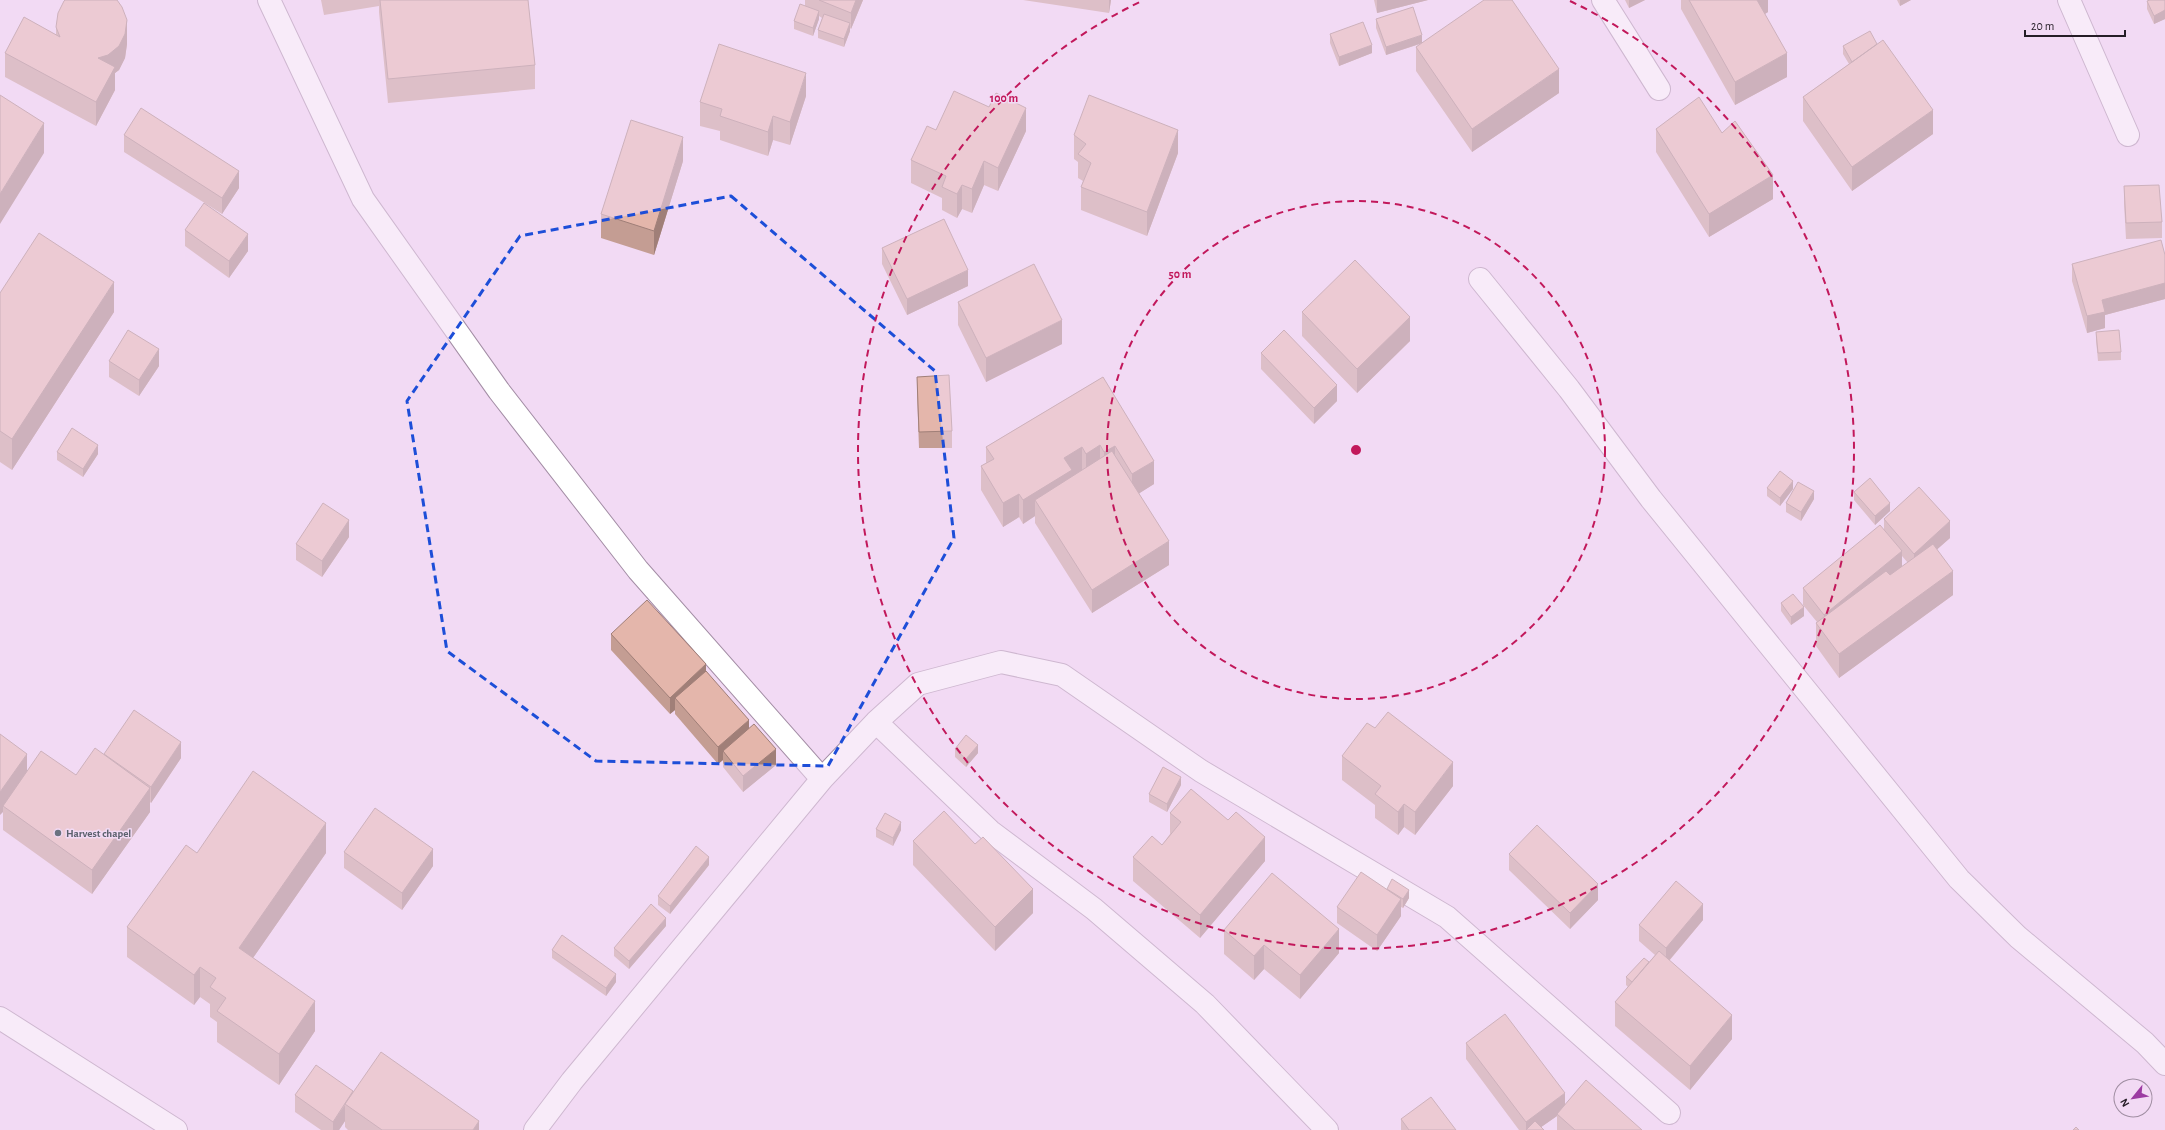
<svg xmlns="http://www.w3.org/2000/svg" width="2165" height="1130" font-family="'Alegreya Sans',sans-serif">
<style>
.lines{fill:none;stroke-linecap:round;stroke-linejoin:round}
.minor-casing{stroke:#a38da5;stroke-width:24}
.minor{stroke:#fff;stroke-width:22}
.wall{fill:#c49d93;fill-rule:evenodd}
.shaded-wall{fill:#a07f78}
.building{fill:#e4b6ab;stroke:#a07f78}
.marked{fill:none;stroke:#1d4ed8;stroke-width:3;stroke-dasharray:8 5;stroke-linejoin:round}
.ring{fill:none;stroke:#c2185b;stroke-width:2;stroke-dasharray:7 5}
.worship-dot{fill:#6b7280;stroke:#f2daf4;stroke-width:1.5}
.labels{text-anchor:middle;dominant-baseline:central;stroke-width:3;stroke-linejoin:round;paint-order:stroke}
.worship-label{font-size:11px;font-weight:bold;fill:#5b616d;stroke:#f2daf4;text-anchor:start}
.centre{fill:#c2185b;stroke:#f2daf4;stroke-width:2}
.ring-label{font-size:12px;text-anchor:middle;font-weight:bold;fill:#c2185b;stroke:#f2daf4;stroke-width:3;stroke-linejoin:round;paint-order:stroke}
</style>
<rect width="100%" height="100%" fill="#f2daf4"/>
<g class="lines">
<g class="minor-casing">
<path id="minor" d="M269 0 363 199 499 391 638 570 822 779
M1603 0 1659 89
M2069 0 2128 135
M1480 279 1569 389 1651 499 1959 879 2018 937 2145 1043 2165 1064
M876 722 990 831 1094 909 1205 1004 1327 1130
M0 1018 176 1130
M535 1130 572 1081 822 779 876 722 918 684 1001 662 1062 675 1201 771 1447 917 1669 1113"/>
</g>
<use href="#minor" class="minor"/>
</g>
<path class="wall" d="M321 0H528L535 65V89L388 103 379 12V6L324 15Z
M805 0H863L851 29 850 28V31L844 47 818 38V30L822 18 819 16V19L813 36 794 29V21L805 6Z
M1023 0H1111L1109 13Z
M1374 0H1428L1377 13Z
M1625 0H1645L1629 8Z
M1681 0H1768V12L1765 14 1787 77 1735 105 1681 9Z
M1897 0H1911L1900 6Z
M2165 0V19L2154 24 2147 9V1Z
M1376 19 1422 43 1559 93 1472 152 1416 71V47L1420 44 1386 55 1376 28Z
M56 27 127 44 125 58 119 70 115 73V90L96 126 5 77V53L56 35Z
M1330 34 1372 53 1339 66 1330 43Z
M1877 44 1933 134 1852 191 1803 121V97L1849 64 1843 54V46Z
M806 96 790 145 773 140 768 156 720 140V131L700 126V102Z
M1656 129 1722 133 1773 199 1709 237 1656 152Z
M936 130 1026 131 998 191 984 185 972 213 962 209 957 218 942 210V198L911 183V160Z
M124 135 239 188 222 214 124 152Z
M1074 135 1178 153 1147 236 1081 210V187L1083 181 1078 178V162L1074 159Z
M683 161 654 255 601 238V214Z
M2124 186 2162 222V238L2126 239 2124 203Z
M185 230 248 251 229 278 185 246Z
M882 248 968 286 907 315 882 264Z
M2165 255V299L2105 315V328L2087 333 2072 281V264Z
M0 293 114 312 12 470 0 462Z
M958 302 1062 344 986 382 958 325Z
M1302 312 1410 341 1357 393 1302 336Z
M2096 332 2121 352V360L2098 361 2096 340Z
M1261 353 1337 401 1314 424 1261 369Z
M109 361 159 366 139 396 109 377Z
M917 377 952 431V448H919L917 393Z
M1103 377 1154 484 1139 493 1169 565 1092 613 1035 523V516L1023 524 1019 517 1003 527 981 490V466L986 463V447Z
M57 452 98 454 83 477 57 460Z
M1767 488 1793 489 1780 506 1767 496Z
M1854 492 1890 511 1875 525 1854 500Z
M1814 499 1801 521 1786 512V503Z
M1884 519 1950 538 1937 549 1953 595 1839 678 1816 646V623L1817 622 1803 605V588L1884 529ZM1902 556 1908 563 1902 567Z
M349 537 322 577 296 560V544Z
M1781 603 1804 616 1791 625 1781 611Z
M611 634 706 671 749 728 776 765 743 792 723 767V760L718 764 675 714V710L670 714 611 650Z
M0 734 27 771 76 775 104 755V754L181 758 151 803 150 802V812L92 894 3 830V812Z
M955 749 978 753 966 767 955 757Z
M1342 756 1453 786 1415 835 1404 827 1398 835 1375 818V805L1342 780Z
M1181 785 1167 812 1149 802V794Z
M1170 813 1228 820 1265 861 1200 938 1133 881V857L1162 845 1170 834Z
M876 829 901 830 893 846 876 837Z
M913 841 1033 913 995 951 913 865Z
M344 852 433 866 402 910 344 868Z
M197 853H326L253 958 315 1031 279 1085 217 1042V1022L210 1017V1004L200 997 194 1005 127 957V927Z
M1509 854 1598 900 1570 929 1509 870Z
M709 865 670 914 658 905V896Z
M1387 889 1409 898 1403 908 1401 907V916L1377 951 1337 923V907Z
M1703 920 1669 961 1732 1039 1690 1090 1615 1026V1002L1628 987 1626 985V977L1649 962 1655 955 1639 941V925Z
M666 926 629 969 614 956V948Z
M1224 930 1339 953 1300 999 1264 969 1254 980 1224 954Z
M552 950 616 982 606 996 552 958Z
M1466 1043 1565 1104 1642 1130H1557V1116L1541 1127 1544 1130H1519L1466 1059Z
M353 1091 479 1130H348L345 1127V1121L339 1130H321L295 1112V1095Z
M1401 1119 1456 1130H1401Z"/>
<path class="shaded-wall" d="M856 0H863L851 29V13Z
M1109 0H1111L1109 13Z
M1377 0H1428L1377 13Z
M1629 0H1645L1629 8Z
M1755 0H1768V12L1755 20Z
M1900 0H1911L1900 6Z
M2165 10V19L2154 24V16Z
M819 11V19L813 36V28Z
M127 20V44L125 58 119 70 115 73V90L96 126V102L98 58Z
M850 23V31L844 47V39Z
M1422 35V43L1386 55V47Z
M1372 45V53L1339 66V57Z
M1787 53V77L1735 105V82Z
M1559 69V93L1472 152V129Z
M806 73V96L790 145V122Z
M1026 108V131L998 191V168Z
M1933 110V134L1852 191V167Z
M773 116V140L768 156V132Z
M44 123V153L0 224V194Z
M1178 130V153L1147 236V212Z
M683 137V161L654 255V231Z
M984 161V185L972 213V189Z
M239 171V188L222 214V198Z
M1773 175V199L1709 237V214Z
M962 185V209L957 218V194Z
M248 234V251L229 278V261Z
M968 270V286L907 315V299Z
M114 282V312L12 470V439Z
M2165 283V299L2105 315V328L2087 333V316L2102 300Z
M1410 317V341L1357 393V369Z
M1062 320V344L986 382V358Z
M159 349V366L139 396V380Z
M1337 385V401L1314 424V408Z
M98 445V454L83 477V469Z
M1100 445V468L1086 478V454Z
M1115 446V470L1104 476V452Z
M1082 447V471L1035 500V516L1023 524V500L1064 458Z
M1154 461V484L1132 498V474Z
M1793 481V489L1780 506V498Z
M1814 491V499L1801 521V512Z
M1019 494V517L1003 527V503Z
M1890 503V511L1875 525V516Z
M349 520V537L322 577V561Z
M1950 521V538L1914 570V554Z
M1169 541V565L1092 613V590Z
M1902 551V567L1824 631V615Z
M1953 571V595L1839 678V654Z
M1804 607V616L1791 625V617Z
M706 664V680L675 698V710L670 714V698Z
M749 720V736L723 751V760L718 764V747Z
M181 742V758L151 803V787Z
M978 745V753L966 767V759Z
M776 749V765L743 792V776Z
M27 754V778L3 806V812L0 815V792Z
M1453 762V786L1415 835V812Z
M1181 777V785L1167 812V804Z
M150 788V812L92 894V870Z
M1404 804V827L1398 835V812Z
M901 822V830L893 846V838Z
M326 823V853L239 978V948Z
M1265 837V861L1200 938V915Z
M433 849V866L402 910V893Z
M709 857V865L670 914V906Z
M1598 884V900L1570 929V913Z
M1033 889V913L995 951V927Z
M1409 890V898L1403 908V899Z
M1401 899V916L1377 951V935Z
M1703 904V920L1666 964V948Z
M666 918V926L629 969V961Z
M1339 929V953L1300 999V975Z
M1264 945V969L1254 980V956Z
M200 967V997L194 1005V975Z
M616 974V982L606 996V988Z
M315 1001V1031L279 1085V1054Z
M1732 1015V1039L1690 1090V1066Z
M1565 1093V1109L1557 1114V1116L1537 1130H1526V1122Z
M345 1105V1121L339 1130H333V1122Z
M479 1121V1130H473Z"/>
<path class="building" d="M65 0H117L122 7 127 20 125 34 119 46 108 55 98 58 115 67 96 102 5 53 24 17 60 37 56 27 58 13 64 1Z
M380 0H528L535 65 388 79Z
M819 0H856L851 13Z
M1484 0H1512L1559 69 1472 129 1416 47Z
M1689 0H1757L1787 53 1735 82Z
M2150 0H2165V10L2154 16 2147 1Z
M800 4 819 11 813 28 794 21Z
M1413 7 1422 35 1386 47 1376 19Z
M824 14 850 23 844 39 818 30Z
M1363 22 1372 45 1339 57 1330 34Z
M1870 31 1877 44 1852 62 1843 46Z
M1883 40 1933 110 1852 167 1803 97Z
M719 44 806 73 790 122 773 116 768 132 720 116 722 109 700 102Z
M954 91 989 107 996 93 1026 108 998 168 984 161 972 189 962 185 957 194 942 187 946 176 911 160 927 126 936 130Z
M0 95 44 123 0 194Z
M1089 95 1178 130 1147 212 1081 187 1091 163 1078 154 1086 144 1074 135Z
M1699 97 1722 133 1735 121 1773 175 1709 214 1656 129Z
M141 108 239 171 222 198 124 135Z
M631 120 683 137 654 231 601 214Z
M2159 185 2162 222 2126 223 2124 186Z
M204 203 248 234 229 261 185 230Z
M944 219 968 270 907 299 882 248Z
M39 233 114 282 12 439 0 431V293Z
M2161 240 2165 255V283L2102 300 2105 312 2087 316 2072 264Z
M1355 260 1410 317 1357 369 1302 312Z
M1034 264 1062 320 986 358 958 302Z
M128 330 159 349 139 380 109 361Z
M1284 330 1337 385 1314 408 1261 353Z
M2119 330 2121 352 2098 353 2096 332Z
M949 375 952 431 919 432 917 377Z
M1103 377 1154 461 1132 474 1115 446 1104 452 1100 445 1086 454 1082 447 1064 458 1072 470 1023 500 1019 494 1003 503 981 466 994 459 986 447Z
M72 428 98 445 83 469 57 452Z
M1112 451 1169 541 1092 590 1035 500Z
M1780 471 1793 481 1780 498 1767 488Z
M1870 478 1890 503 1875 516 1854 492Z
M1798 482 1814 491 1801 512 1786 503Z
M1919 487 1950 521 1914 554 1884 519Z
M323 503 349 520 322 561 296 544Z
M1880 525 1902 551 1824 615 1803 588Z
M1933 544 1953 571 1839 654 1816 623 1886 571 1890 575Z
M1793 594 1804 607 1791 617 1781 603Z
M647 600 706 664 670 698 611 634Z
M706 671 749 720 718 747 675 698Z
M134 710 181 742 151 787 104 754Z
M1388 712 1453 762 1415 812 1404 804 1398 812 1375 794 1381 786 1342 756 1367 723 1375 728Z
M754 724 776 749 743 776 723 751Z
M0 734 27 754 0 792Z
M966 735 978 745 966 759 955 749Z
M95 748 150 788 92 870 3 806 41 751 76 775Z
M1163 767 1181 777 1167 804 1149 794Z
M253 771 326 823 239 948 315 1001 279 1054 217 1011 226 998 210 987 216 978 200 967 194 975 127 927 186 845 197 853Z
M1191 789 1228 820 1236 812 1265 837 1200 915 1133 857 1152 836 1162 845 1181 822 1170 813Z
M375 808 433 849 402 893 344 852Z
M944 811 975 844 983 837 1033 889 995 927 913 841Z
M885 813 901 822 893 838 876 829Z
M1537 825 1598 884 1570 913 1509 854Z
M696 846 709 857 670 906 658 896Z
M1361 872 1401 899 1377 935 1337 907Z
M1272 873 1339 929 1300 975 1264 945 1254 956 1224 930Z
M1392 879 1409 890 1403 899 1387 889Z
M1676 881 1703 904 1666 948 1639 925Z
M651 904 666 918 629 961 614 948Z
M562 935 616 974 606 988 552 950Z
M1659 951 1732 1015 1690 1066 1615 1002Z
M1644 958 1649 962 1632 982 1626 977Z
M1505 1014 1565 1093 1526 1122 1466 1043Z
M381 1052 479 1121 473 1130H382L345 1104Z
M316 1065 353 1091 333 1122 295 1095Z
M1586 1080 1642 1130H1575L1557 1114Z
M1431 1097 1456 1130H1409L1401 1119Z
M1535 1121 1544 1130H1526Z
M2076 1127 2079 1130H2073Z"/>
<path d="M0 0H2165V1130H0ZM731 196 935 371 954 538 828 766 596 761 447 651 407 401 520 236Z" fill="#f2daf4" fill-opacity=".55" fill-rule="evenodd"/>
<path class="marked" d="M731 196 935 371 954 538 828 766 596 761 447 651 407 401 520 236Z"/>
<g class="ring">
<circle cx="1356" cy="450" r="249"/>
<path d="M1570 1A498 498 0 1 1 1142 1"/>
</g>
<circle class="worship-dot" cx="58" cy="833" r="4"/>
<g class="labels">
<g class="worship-label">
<text x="66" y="833">Harvest chapel</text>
</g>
</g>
<circle cx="1356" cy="450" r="6" class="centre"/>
<g class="ring-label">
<text x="1004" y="102">100 m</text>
<text x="1180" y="278">50 m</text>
</g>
<g transform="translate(2133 1098) rotate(240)"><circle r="19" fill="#f2daf4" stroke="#a08ea2"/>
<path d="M0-3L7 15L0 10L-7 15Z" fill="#9c3ba2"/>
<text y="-6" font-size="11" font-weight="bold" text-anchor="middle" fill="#251d26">N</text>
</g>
<path d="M2025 30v6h100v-6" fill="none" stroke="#251d26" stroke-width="2"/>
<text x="2031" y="30" font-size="12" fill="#251d26" stroke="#f2daf4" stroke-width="3" paint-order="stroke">20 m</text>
</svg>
